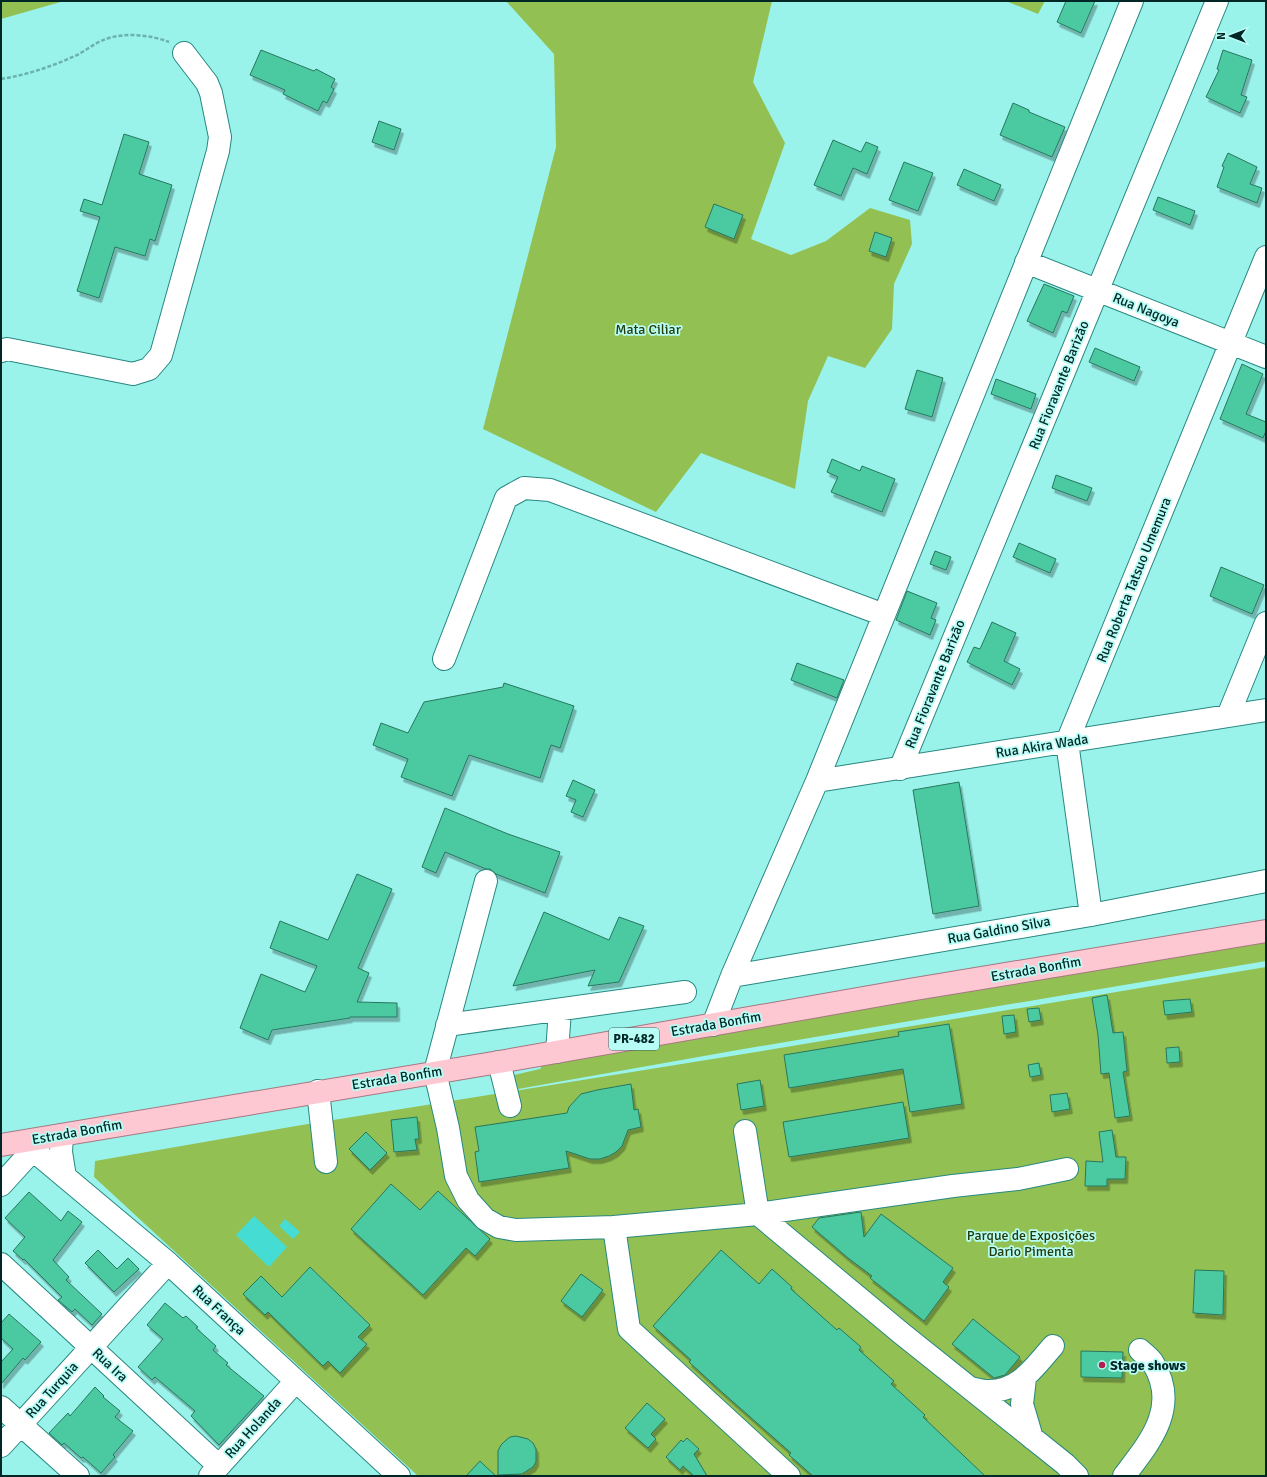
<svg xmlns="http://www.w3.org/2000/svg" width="1267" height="1477" font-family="Signika,sans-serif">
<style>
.green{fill:#93c052}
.water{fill:#45ddd3}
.building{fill:#4cc9a1;stroke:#27775d;filter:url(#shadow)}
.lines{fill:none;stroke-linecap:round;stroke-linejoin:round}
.minor-casing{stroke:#288881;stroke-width:24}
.major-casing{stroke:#a57882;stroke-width:24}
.path{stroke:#6ab3ad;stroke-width:2.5;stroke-dasharray:4 2;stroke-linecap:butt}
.minor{stroke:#fff;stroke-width:22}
.major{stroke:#fec8d2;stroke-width:22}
.poi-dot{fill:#b11f4f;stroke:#b7fdf6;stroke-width:1.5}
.labels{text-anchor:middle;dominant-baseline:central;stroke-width:3.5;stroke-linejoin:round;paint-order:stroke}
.shield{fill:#b7fdf6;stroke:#376764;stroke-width:1}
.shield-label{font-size:13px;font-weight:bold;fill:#002725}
.street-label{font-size:14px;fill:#002725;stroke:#b7fdf6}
.park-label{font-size:14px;fill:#273a09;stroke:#b7fdf6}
.poi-label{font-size:14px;font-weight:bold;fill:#002725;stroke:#b7fdf6;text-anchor:start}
</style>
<defs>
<filter id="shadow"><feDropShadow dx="2.5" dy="4.5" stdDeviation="0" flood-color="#0004"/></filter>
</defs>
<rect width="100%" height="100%" fill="#9af3eb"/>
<path class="green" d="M1 1H64L1 19Z
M506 1H772L753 82 785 143 751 239 791 255 826 241 870 208 910 220 912 244 894 284 892 329 865 368 828 356 808 401 795 489 701 453 656 512 483 429 556 147 554 54Z
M1006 1H1045L1038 14Z
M1266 939V961L732 1051 518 1089 514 1075 540 1069 543 1064Z
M1266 967V1476H418L94 1177 95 1161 296 1126 756 1052Z"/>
<path class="water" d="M254 1216 287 1247 269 1267 236 1235Z
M285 1219 300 1232 293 1239 279 1226Z"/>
<path class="building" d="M1066 1H1095L1081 33 1057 22Z
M261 50 314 71 316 69 335 79 331 87 334 89 327 103 323 101 318 111 283 94 285 90 250 75Z
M1223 50 1252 60 1241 95 1247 97 1240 113 1206 97 1219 70 1217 69Z
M1013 103 1029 110V112L1065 127 1052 157 1000 135Z
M379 121 401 129 394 150 372 142Z
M124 134 149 142 139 174 172 185 155 241 150 239 145 256 115 247 99 298 77 291 100 217 80 211 84 199 102 205Z
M833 140 861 152 866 142 878 147 867 174 853 168 841 196 814 185Z
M1228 153 1257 167 1250 184 1262 188 1257 203 1217 187 1224 167 1222 166Z
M904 162 933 173 918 211 889 200Z
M964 169 1001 185 994 201 957 185Z
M1158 197 1195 211 1190 225 1153 210Z
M714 204 743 215 734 239 705 227Z
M875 232 892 238 886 257 869 251Z
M1044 284 1074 296 1067 313 1062 311 1053 333 1027 321Z
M1095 348 1140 367 1134 381 1089 362Z
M1242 364 1263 374 1246 414 1266 422V431L1263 438 1220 419Z
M917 370 943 378 932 417 905 409Z
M996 379 1036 394 1031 409 991 394Z
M832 459 860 471 862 466 895 479 882 512 831 492 838 477 827 472Z
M1056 475 1092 488 1087 501 1052 488Z
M1019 543 1056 559 1050 573 1013 557Z
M935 551 951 557 946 570 930 564Z
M1221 567 1264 585 1252 614 1210 596Z
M907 591 937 603 931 618 936 620 930 635 896 620Z
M992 622 1016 633 1004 661 1020 669 1012 685 967 662 974 647 980 649Z
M797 663 844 680 837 698 791 680Z
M504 683 574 706 560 748 551 745 540 778 469 755 452 796 401 777 408 759 373 745 381 723 408 733 424 702 503 687Z
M573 780 595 790 583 817 571 812 576 800 566 796Z
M959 782 979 906 933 914 913 790Z
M445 808 508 834 560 852 545 893 496 874 490 869H486L445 852 436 873 422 867Z
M357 874 392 889 358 968 369 973 357 1002 397 1003V1017H350V1018L272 1030 268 1040 240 1028 261 974 305 992 317 966 270 948 280 921 328 940Z
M544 912 609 940 619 917 644 926 619 982 588 986 595 970 513 986Z
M1107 995 1113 1033 1123 1032 1127 1071 1123 1072 1130 1116 1115 1118 1109 1073 1101 1074 1098 1035 1092 998Z
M1190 999 1192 1012 1165 1015 1163 1001Z
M1039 1008 1041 1020 1029 1022 1027 1009Z
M1014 1015 1016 1032 1004 1034 1002 1016Z
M949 1024 962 1104 910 1112 903 1069 789 1088 784 1055 899 1036 898 1032Z
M1179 1047 1180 1062 1167 1063 1166 1048Z
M1039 1063 1041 1075 1030 1077 1028 1065Z
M760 1080 764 1106 741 1110 737 1084Z
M631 1084 634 1110 638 1109 641 1127 628 1130 622 1146 616 1152 609 1156 600 1159H590L566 1151 569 1168 479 1182 475 1152 479 1151 475 1127 567 1113 569 1107 581 1094 597 1090Z
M1067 1093 1070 1109 1052 1112 1050 1095Z
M903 1102 909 1138 789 1157 783 1122Z
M417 1117 419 1139H415L417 1150 394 1152 391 1120Z
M1112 1130 1116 1157H1126L1125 1179H1107V1186H1085L1086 1161 1103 1162 1099 1132Z
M366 1132 387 1153 370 1170 349 1149Z
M391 1184 420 1210 438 1191 490 1239 475 1256 466 1248 423 1295 351 1229Z
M29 1192 61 1221 68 1211 82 1222 53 1260 69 1277 66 1280 102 1314 92 1325 75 1309 72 1312 58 1300 62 1297 24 1259 23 1260 13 1251 25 1237 5 1218Z
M861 1212 864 1237 881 1214 953 1268 943 1282 949 1287 924 1321 870 1278 872 1276 848 1258 812 1227 819 1218Z
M98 1250 117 1269 128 1258 139 1269 114 1292 85 1263Z
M721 1250 759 1284 772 1269 792 1287 791 1289 837 1330 839 1328 861 1347 859 1350 894 1381 891 1384 925 1415 923 1417 985 1476H813L789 1455 791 1453 723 1393 689 1362 691 1360 653 1326Z
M310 1267 370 1325 358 1337 367 1344 340 1373 328 1361 323 1366 268 1312 265 1315 243 1294 261 1276 282 1297Z
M1195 1270 1224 1271 1223 1315 1193 1313Z
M581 1274 603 1290 582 1317 561 1301Z
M165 1303 183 1318 186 1316 198 1327 196 1328 216 1346 213 1350 228 1363 226 1365 264 1396 219 1445 191 1416 195 1411 155 1377 152 1380 138 1367 163 1339 147 1325Z
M9 1314 41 1342 25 1360 23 1358 1 1384V1362L13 1349 1 1338V1323Z
M973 1319 1020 1357 1005 1375 994 1378 952 1344Z
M1081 1351 1123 1352 1122 1378 1081 1377Z
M95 1387 104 1396 103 1397 120 1411 115 1417 133 1431 113 1455 115 1457 101 1473 83 1457 81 1458 64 1443 62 1445 49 1433 68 1413 70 1416Z
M647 1403 665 1419 651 1434 656 1439 648 1448 625 1428Z
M516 1436 528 1439 533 1443 536 1449V1462L533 1467 522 1474 498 1475V1451L501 1445 505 1441 510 1437Z
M687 1438 699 1449 694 1454 707 1476H694L683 1466 680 1470 666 1457 681 1440 683 1442Z
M480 1461 484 1465 496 1476H466Z"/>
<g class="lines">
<g class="minor-casing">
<path id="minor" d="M1026 262 1266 357
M1 351 7 349 133 374 149 369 161 355 218 151 220 137 211 93 207 83 184 53
M444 659 506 498 524 488 550 490 884 615
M1228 716 1266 623
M900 769 1217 1
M817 781 1266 710
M486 881 435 1072 448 1128 456 1176 468 1200 485 1219 499 1227 516 1230 614 1227 758 1214 901 1333 1065 1464 1077 1476
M1091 915 1067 742 1266 257
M732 976 1091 915 1266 881
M447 1025 685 992
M713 1025 732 976 817 781 1132 1
M557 1052 560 1010
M499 1062 510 1106
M318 1091 326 1162
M745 1131 758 1214 953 1186 1018 1179 1067 1169
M62 1135 61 1152 65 1177
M33 1150 168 1263 399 1476
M1 1185 42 1140
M614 1227 629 1329 789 1476
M1 1264 219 1466
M1025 1378 1022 1404 1032 1438
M970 1388C976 1389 982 1391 988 1391 1019 1392 1035 1366 1053 1346
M1 1407 78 1476
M1 1446 168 1263
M210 1476 296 1381
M1124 1476C1150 1442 1180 1407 1153 1363 1150 1358 1144 1354 1140 1350"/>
</g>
<g class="major-casing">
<path id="major" d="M1 1145 499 1062 909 990 1266 931"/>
</g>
<path class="path" d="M1 79C27 75 53 66 77 55 87 50 96 42 106 39 125 32 151 35 169 42"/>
<use href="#minor" class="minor"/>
<use href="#major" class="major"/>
</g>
<circle class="poi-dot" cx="1102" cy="1365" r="4"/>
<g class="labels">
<rect class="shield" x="609" y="1028" width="50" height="22" rx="3"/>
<g class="shield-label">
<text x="634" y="1039">PR-482</text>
</g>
<g class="street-label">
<text transform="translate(1146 310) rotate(22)">Rua Nagoya</text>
<text transform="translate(1059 385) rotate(-68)">Rua Fioravante Barizão</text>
<text transform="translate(1134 580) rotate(-68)">Rua Roberta Tatsuo Umemura</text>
<text transform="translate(935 684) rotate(-68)">Rua Fioravante Barizão</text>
<text transform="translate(1042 746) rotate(-9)">Rua Akira Wada</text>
<text transform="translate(999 930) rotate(-10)">Rua Galdino Silva</text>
<text transform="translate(1036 969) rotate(-10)">Estrada Bonfim</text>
<text transform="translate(716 1024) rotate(-10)">Estrada Bonfim</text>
<text transform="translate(397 1078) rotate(-9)">Estrada Bonfim</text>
<text transform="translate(77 1132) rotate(-10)">Estrada Bonfim</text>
<text transform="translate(219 1310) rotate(43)">Rua França</text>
<text transform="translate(110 1365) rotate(43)">Rua Ira</text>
<text transform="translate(52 1390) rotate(-48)">Rua Turquia</text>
<text transform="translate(253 1428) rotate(-48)">Rua Holanda</text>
</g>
<g class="park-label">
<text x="648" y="329">Mata Ciliar</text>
<text x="1031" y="1235">Parque de Exposições<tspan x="1031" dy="16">Dario Pimenta</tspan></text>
</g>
<g class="poi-label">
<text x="1110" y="1365">Stage shows</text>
</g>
</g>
<rect width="1267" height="1477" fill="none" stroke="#002725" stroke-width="4"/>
<g transform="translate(1231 36) rotate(270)" stroke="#b7fdf6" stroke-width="3" paint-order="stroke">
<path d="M0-3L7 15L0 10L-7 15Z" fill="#002725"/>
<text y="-6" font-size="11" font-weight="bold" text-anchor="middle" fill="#002725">N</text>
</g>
</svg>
